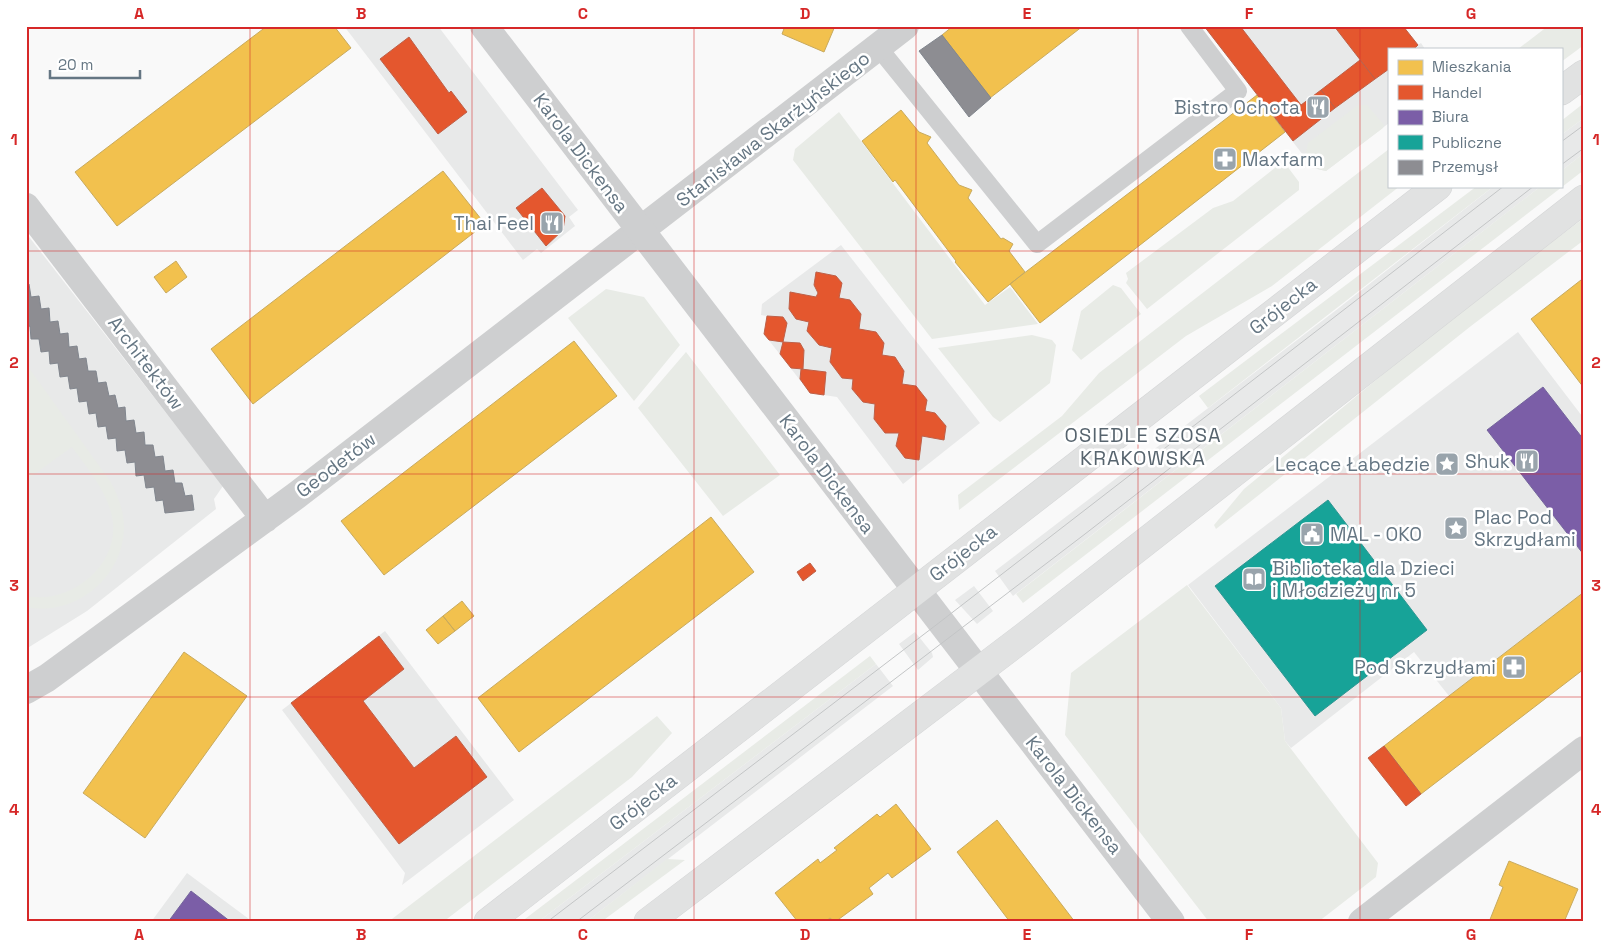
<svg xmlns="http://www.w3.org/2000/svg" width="1610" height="948" font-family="'Space Grotesk',sans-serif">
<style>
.built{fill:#e8e9e9}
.green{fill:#e8ebe6}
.homes{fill:#f2c14e;stroke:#c8aa5e}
.shops{fill:#e4572e;stroke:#be6048}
.offices{fill:#7b5ea7;stroke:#74659c}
.public{fill:#17a398;stroke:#2e9692}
.industry{fill:#8d8d92;stroke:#81868e}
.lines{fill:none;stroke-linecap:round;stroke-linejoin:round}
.secondary-casing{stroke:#d5d6d7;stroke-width:29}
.service{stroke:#cecfd0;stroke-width:18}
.minor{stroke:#cecfd0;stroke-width:28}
.tertiary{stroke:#cecfd0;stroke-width:28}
.secondary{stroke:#e1e2e2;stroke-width:28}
.tram{stroke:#c3c5c6;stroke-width:1}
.grid{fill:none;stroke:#d62828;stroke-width:1;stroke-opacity:0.55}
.labels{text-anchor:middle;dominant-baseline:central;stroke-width:5;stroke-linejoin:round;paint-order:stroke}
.poi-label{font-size:19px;fill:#657683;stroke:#fff;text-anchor:end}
.street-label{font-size:19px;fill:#657683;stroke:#fff}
.neighbourhood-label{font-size:20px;letter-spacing:1px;fill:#57646e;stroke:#fff}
.neatline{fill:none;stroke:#d62828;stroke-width:2}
.grid-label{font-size:16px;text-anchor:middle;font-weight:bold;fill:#d62828}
</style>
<rect width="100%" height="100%" fill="#f9f9f9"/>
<path class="built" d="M344 26H438L578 210 569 217 575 226 541 253 537 249 523 260Z
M1204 26H1403L1418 45 1421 43 1425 49H1389V123L1326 171 1313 168Z
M1584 118V153L1561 171V135Z
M1494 186H1541L1013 596 995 571 1335 311Z
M26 233 223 486 214 499 216 509 87 611 26 649Z
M841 245 980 423 903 484 837 397 810 393 764 334 767 316 761 315 762 304Z
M1518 332 1582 416 1584 415V592L1449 696 1414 652 1291 748 1285 741 1281 708 1188 585Z
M974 586 993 611 977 624 955 600Z
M385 631 514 800 402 885 405 873 282 710Z
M915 632 932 653 933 657 918 670 899 644Z
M876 664 893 686 586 922H538Z
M187 873 253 922H151Z"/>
<path class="green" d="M1548 26H1584V45L1561 62V49H1518Z
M1584 103V118L1561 135V121Z
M1358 105H1367L1384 125 1383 128 1326 171 1313 168 1305 157 1308 143Z
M839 112 985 305 1010 287 1038 324 932 339 793 160 795 149Z
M1389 149V186H1400L1272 286 1186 336 959 510 958 495 1062 416 1099 373Z
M1584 153V170L1023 603 1016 594 1519 203 1541 186H1561V171Z
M1280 164 1287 166 1299 182V190L1147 309 1126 283 1128 279 1126 273 1213 208 1233 201Z
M1477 186H1494L1208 408 1199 396Z
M1584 218V240L1471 326 1216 529 1214 525 1244 489 1462 309Z
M1113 285 1121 288 1141 314 1081 360 1072 350 1081 311Z
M606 289 644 297 680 345 634 401 568 318Z
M1032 335 1052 340 1056 345 1050 383 1000 422 993 417 938 348Z
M686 352 780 475 723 516 638 408Z
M26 364 110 481C118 495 124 511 124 528 123 578 75 617 26 607V596C68 605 117 568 113 523 110 495 88 469 72 447L26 480Z
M1187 585 1281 708 1285 741 1378 863 1376 877 1318 922H1209L1065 735 1071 673Z
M870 656 876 664 538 922H521Z
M657 716 672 733 632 777 443 922H388Z
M667 859 685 860 601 922H586Z"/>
<path class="homes" d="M267 26H334L351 48 117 226 75 172Z
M785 26H835L824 52 782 34Z
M953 26H1083L990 98 942 35Z
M1257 95 1285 132 1040 323 1010 284Z
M901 110 919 132 931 137 927 143 959 185 972 190 968 198 1001 239 1003 238 1013 244 1009 251 1025 272 988 302 955 262 956 261 895 180 893 182 862 141Z
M443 171 485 224 253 404 211 349Z
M176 261 187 277 166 293 154 277Z
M1581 280 1584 283V388L1531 319Z
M574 341 617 396 384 575 341 521Z
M711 517 754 572 519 752 478 698Z
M1584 592V669L1421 794 1384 746Z
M462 601 474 616 455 631 443 616Z
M443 616 455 631 438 644 426 630Z
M184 652 247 696 145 838 83 793Z
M896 804 931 849 892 878 888 873 869 888 873 894 835 922 830 918 825 922H798L775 893 818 859 820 863 837 850 834 848 877 814 880 817Z
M997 820 1075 922H1010L957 852Z
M1509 861 1578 889 1564 922H1489L1503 887 1499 885Z"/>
<path class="shops" d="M1204 26H1240L1301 105 1321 90 1335 108 1293 141Z
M1334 26H1403L1418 45 1414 49H1389V69L1375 79Z
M409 37 449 93 451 91 467 112 438 134 380 59Z
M1360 60 1375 79 1335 108 1321 90Z
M542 188 565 216 563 230 546 246 516 208Z
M816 272 836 276 842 283 839 298 850 300 861 314 859 329 876 332 884 343 882 355 895 357 904 371 902 384 916 386 927 400 925 411 935 413 946 426 944 440 922 436 919 460 905 458 896 446 899 433H885L874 419 875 404 863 402 852 389 853 379 842 378 830 362 832 348 819 345 807 331 809 322 796 319 789 309 790 292 816 297 818 293 814 285Z
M767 316 783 317 787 323 783 342 769 340 764 334Z
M783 342 800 343 804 350 803 369 791 368 780 354Z
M801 369 826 372 824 395 810 393 800 379Z
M810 563 816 571 803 581 797 572Z
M379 636 404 669 363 701 414 768 456 736 487 777 399 844 291 703Z
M1384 746 1421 794 1406 806 1368 758Z"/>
<path class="offices" d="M1543 387 1584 440V555L1487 430Z
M191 891 231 922H168Z"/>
<path class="public" d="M1328 500 1427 630 1315 716 1215 586Z"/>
<path class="industry" d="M942 35 991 98 969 117 919 51Z
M26 284H29L31 297 39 296 41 309 49 308 50 322 58 321 60 334 68 333 69 347 77 346 79 359 86 358 88 371H96L98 383 106 382 109 396 115 395 118 408 125 407 126 421 134 420 136 433 144 432 145 445H153L155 457 163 456 165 471 173 470 175 483H182L185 496 192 495 194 510 165 513 163 500 156 501 154 487 146 488 144 475 136 476 135 462 127 463 125 450 117 451 116 438 108 439 106 426 98 427 96 413 89 414 87 401 79 402 77 388 70 389 68 376 60 377 58 363 50 364 49 351 41 352 39 339H31L30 326 26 327Z"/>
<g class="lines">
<g class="secondary-casing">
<path id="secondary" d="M1561 91 1584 74
M488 922 1438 186
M648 922 1025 636 1584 199"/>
</g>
<path class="service" d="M878 47 1037 244 1238 91 1189 26"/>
<path class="minor" d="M26 207 265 519
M26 690 47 678 297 495 905 26
M1362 922 1584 750"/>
<path class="tertiary" d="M484 26 1171 922"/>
<use href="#secondary" class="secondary"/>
<path class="tram" d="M1561 142 1584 125
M1561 165 1584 148
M547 922 940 622 1504 186
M576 922 1085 534 1534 186"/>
</g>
<path class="grid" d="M250 26V922M472 26V922M694 26V922M916 26V922M1138 26V922M1360 26V922M26 251H1584M26 474H1584M26 697H1584"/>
<defs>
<g id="restaurant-square" transform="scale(1.25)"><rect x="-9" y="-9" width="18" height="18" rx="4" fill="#99a4ac" stroke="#fff"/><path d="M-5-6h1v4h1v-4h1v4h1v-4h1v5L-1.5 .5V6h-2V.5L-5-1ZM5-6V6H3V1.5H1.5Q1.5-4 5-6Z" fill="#fff"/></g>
<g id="pharmacy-square" transform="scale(1.25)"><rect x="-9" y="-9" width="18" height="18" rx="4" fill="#99a4ac" stroke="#fff"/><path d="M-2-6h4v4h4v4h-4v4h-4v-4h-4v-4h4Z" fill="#fff"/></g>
<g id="sight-square" transform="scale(1.25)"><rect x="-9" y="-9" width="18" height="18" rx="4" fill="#99a4ac" stroke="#fff"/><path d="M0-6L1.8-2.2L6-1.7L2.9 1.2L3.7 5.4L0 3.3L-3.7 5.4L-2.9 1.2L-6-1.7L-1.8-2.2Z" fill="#fff"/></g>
<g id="civic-square" transform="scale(1.25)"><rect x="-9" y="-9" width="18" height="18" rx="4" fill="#99a4ac" stroke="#fff"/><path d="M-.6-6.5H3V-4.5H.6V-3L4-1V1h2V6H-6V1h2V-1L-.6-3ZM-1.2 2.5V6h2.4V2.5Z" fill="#fff"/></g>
<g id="library-square" transform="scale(1.25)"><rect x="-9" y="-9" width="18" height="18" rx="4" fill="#99a4ac" stroke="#fff"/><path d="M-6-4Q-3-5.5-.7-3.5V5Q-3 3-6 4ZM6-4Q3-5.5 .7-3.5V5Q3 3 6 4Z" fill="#fff"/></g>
</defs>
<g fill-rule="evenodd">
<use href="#restaurant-square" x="1318" y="107"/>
<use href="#pharmacy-square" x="1225" y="159"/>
<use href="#restaurant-square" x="552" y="223"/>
<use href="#restaurant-square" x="1527" y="461"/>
<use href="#sight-square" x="1447" y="464"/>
<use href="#sight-square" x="1456" y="528"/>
<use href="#civic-square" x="1312" y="534"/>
<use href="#library-square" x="1254" y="579"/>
<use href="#pharmacy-square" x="1514" y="667"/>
</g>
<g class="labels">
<g class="poi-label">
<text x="1300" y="107">Bistro Ochota</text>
<text x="1242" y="159" text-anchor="start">Maxfarm</text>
<text x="534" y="223">Thai Feel</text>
<text x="1510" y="461">Shuk</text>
<text x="1430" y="464">Lecące Łabędzie</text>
<text x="1474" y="517" text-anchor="start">Plac Pod<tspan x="1474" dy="22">Skrzydłami</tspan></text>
<text x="1330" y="534" text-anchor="start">MAL - OKO</text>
<text x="1272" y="568" text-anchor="start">Biblioteka dla Dzieci<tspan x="1272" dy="22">i Młodzieży nr 5</tspan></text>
<text x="1496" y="667">Pod Skrzydłami</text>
</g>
<g class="street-label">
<text transform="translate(773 129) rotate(-38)">Stanisława Skarżyńskiego</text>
<text transform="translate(581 153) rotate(53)">Karola Dickensa</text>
<text transform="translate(1283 306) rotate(-38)">Grójecka</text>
<text transform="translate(146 363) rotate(53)">Architektów</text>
<text transform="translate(336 465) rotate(-37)">Geodetów</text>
<text transform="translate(827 474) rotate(53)">Karola Dickensa</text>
<text transform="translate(963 553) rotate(-38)">Grójecka</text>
<text transform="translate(1074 795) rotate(52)">Karola Dickensa</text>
<text transform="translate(643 802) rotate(-38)">Grójecka</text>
</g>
<g class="neighbourhood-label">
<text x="1143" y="435">OSIEDLE SZOSA<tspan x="1143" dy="23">KRAKOWSKA</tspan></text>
</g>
</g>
<rect width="1610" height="948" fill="none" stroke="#ffffff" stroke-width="55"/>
<rect x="1388" y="48" width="175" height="140" fill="#ffffff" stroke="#c1c8cd"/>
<rect x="1398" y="60" width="25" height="15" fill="#f2c14e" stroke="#c1c8cd"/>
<text x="1432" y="72" font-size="15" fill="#657683">Mieszkania</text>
<rect x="1398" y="85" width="25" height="15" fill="#e4572e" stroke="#c1c8cd"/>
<text x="1432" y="98" font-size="15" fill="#657683">Handel</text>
<rect x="1398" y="110" width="25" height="15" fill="#7b5ea7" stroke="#c1c8cd"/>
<text x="1432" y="122" font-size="15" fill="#657683">Biura</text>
<rect x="1398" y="135" width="25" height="15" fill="#17a398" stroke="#c1c8cd"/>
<text x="1432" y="148" font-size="15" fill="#657683">Publiczne</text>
<rect x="1398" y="160" width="25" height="15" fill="#8d8d92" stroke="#c1c8cd"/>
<text x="1432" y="172" font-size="15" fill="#657683">Przemysł</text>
<path d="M50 70v8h90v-8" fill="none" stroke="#657683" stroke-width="2.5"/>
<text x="58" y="70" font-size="15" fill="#657683" stroke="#ffffff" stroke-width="4" paint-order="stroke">20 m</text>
<rect x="28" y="28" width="1554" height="892" class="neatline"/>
<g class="grid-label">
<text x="139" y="19">A</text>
<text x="361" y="19">B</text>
<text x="583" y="19">C</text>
<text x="805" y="19">D</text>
<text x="1027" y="19">E</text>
<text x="1249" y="19">F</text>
<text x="1471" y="19">G</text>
<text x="14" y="145">1</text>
<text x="1596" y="145">1</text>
<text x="14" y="368">2</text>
<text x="1596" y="368">2</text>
<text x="14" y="591">3</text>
<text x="1596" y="591">3</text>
<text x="14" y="815">4</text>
<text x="1596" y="815">4</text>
<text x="139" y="940">A</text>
<text x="361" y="940">B</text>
<text x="583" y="940">C</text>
<text x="805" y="940">D</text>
<text x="1027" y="940">E</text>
<text x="1249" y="940">F</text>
<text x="1471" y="940">G</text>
</g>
</svg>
